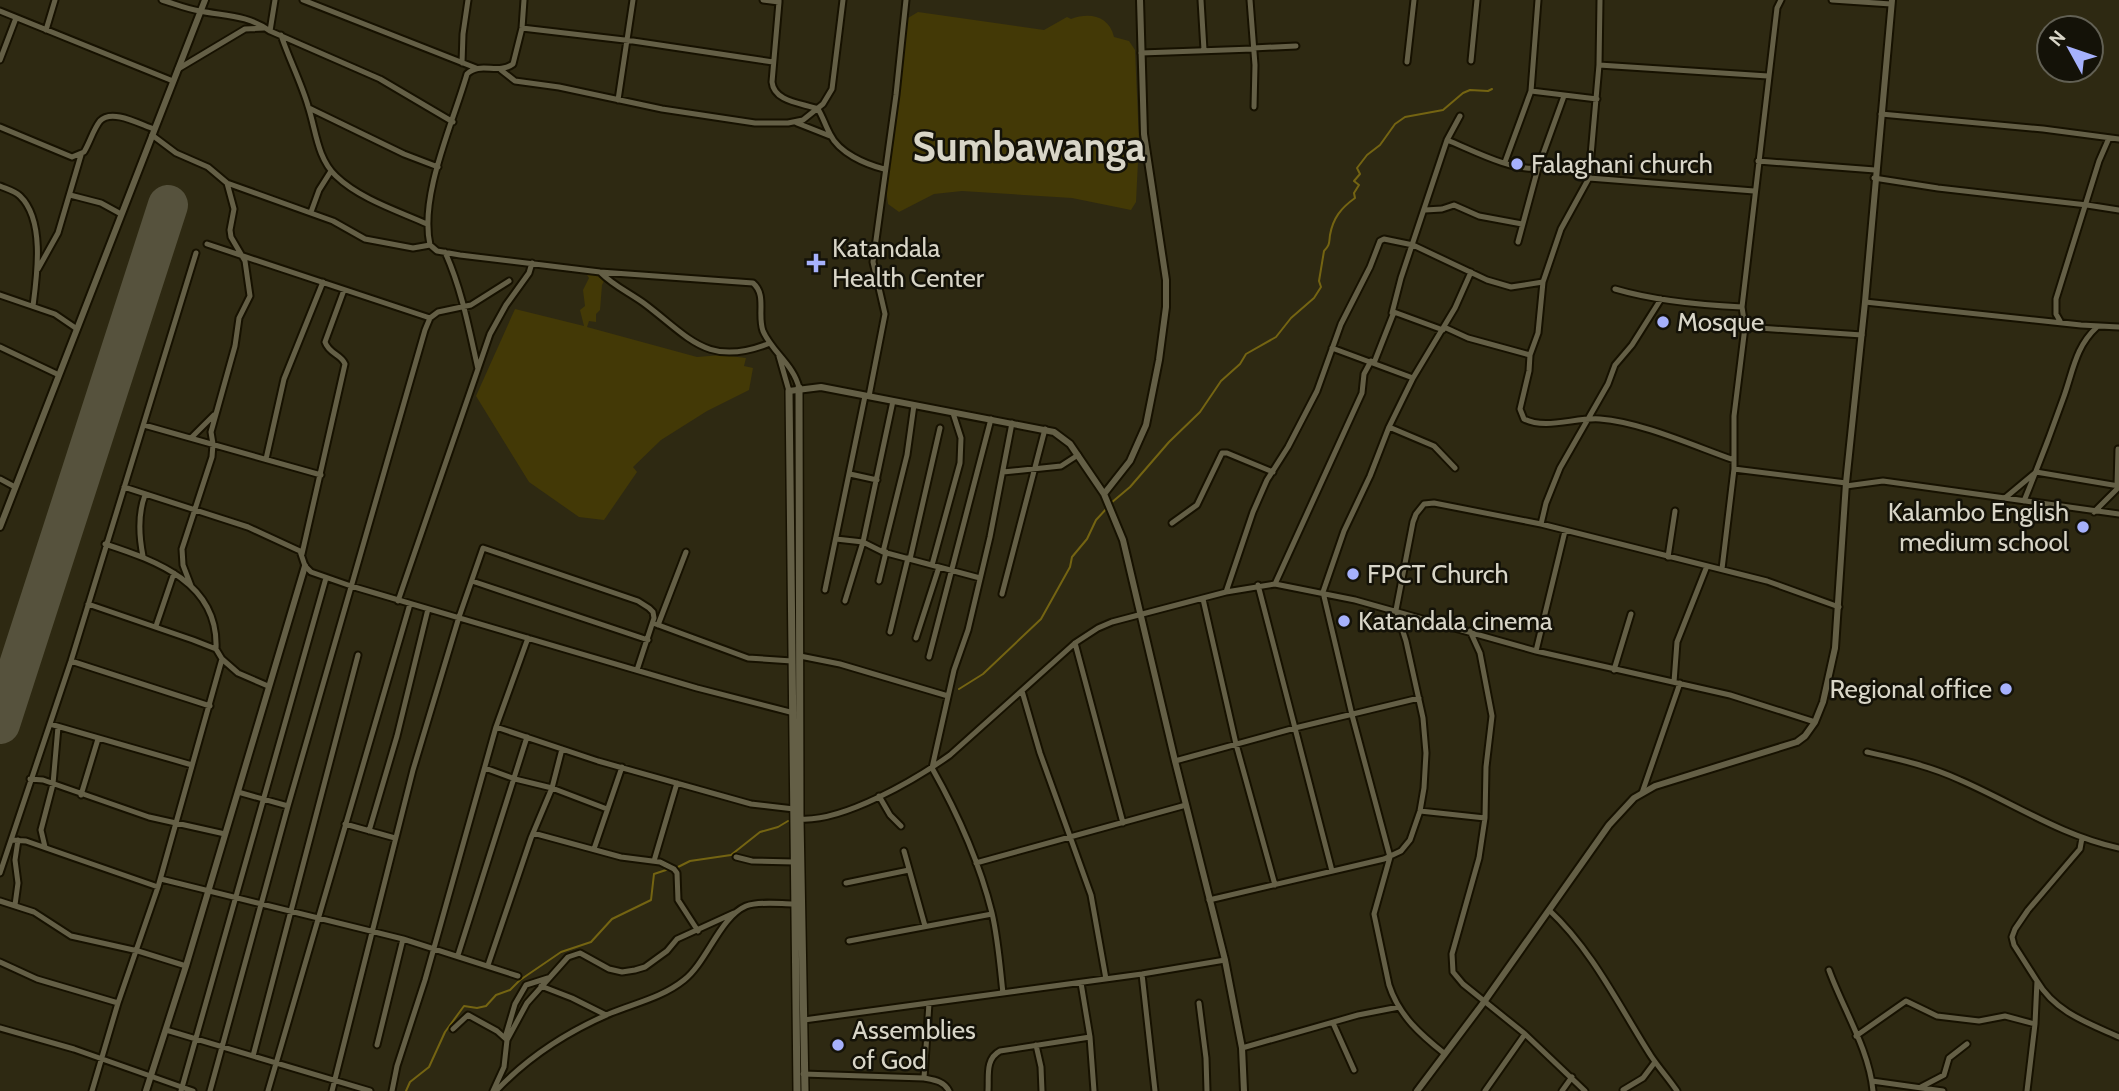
<svg xmlns="http://www.w3.org/2000/svg" width="2119" height="1091" font-family="Cabin,sans-serif">
<style>
.green{fill:#433906}
.lines{fill:none;stroke-linecap:round;stroke-linejoin:round}
.stream{stroke:#746412;stroke-width:2}
.runway{stroke:#56523d;stroke-width:40}
.minor-casing{stroke:#161100;stroke-width:9}
.tertiary-casing{stroke:#161100;stroke-width:10}
.secondary-casing{stroke:#161100;stroke-width:10}
.minor{stroke:#645f46;stroke-width:5}
.tertiary{stroke:#645f46;stroke-width:6}
.secondary{stroke:#645f46;stroke-width:7}
.poi-dot{fill:#a6b1fc;stroke:#141208;stroke-width:2.5}
.labels{text-anchor:middle;dominant-baseline:central;stroke-width:5;stroke-linejoin:round;paint-order:stroke}
.poi-label{font-size:26px;fill:#d8d5c7;stroke:#141208;text-anchor:start}
.town-label{font-size:40px;font-weight:bold;fill:#d8d5c7;stroke:#141208}
</style>
<rect width="100%" height="100%" fill="#2e2912"/>
<path class="green" d="M918 12 1044 30 1067 17 1071 19C1090 12 1109 16 1114 37L1129 41 1135 50 1139 141 1136 202 1131 210 1072 198 962 191 934 194 899 212 888 204 885 182 908 18Z
M586 273H598L605 279 602 285 600 310 596 314V322L589 321 587 327 697 357 722 355 746 358 744 366 753 368 749 390 707 411 661 440 633 467 637 472 604 520 579 517 529 482 476 396 515 309 584 326 580 310 585 306 583 290 589 278Z"/>
<g class="lines">
<path class="stream" d="M1111 503 1130 487 1169 442 1200 412 1221 381 1240 364 1246 354 1276 337 1291 318 1314 298 1321 287 1319 281 1324 251C1330 245 1329 243 1330 235 1333 218 1341 208 1355 198L1354 193 1359 185 1354 181 1360 174 1357 168 1367 155 1380 145 1395 124 1405 117 1443 110 1463 93 1470 90 1488 91 1492 89
M959 689 983 674 1041 619 1070 567 1072 557 1087 539 1096 520 1108 507
M674 869 690 861 731 855 760 832 778 827 788 821
M406 1091 410 1082 429 1067 445 1032 464 1006 477 1008 486 1006 496 995 510 990 520 980 561 952 591 942 612 919 651 900 654 874 669 869"/>
<path class="runway" d="M0 724 168 205"/>
<g class="minor-casing">
<path id="minor" d="M162 0C175 4 187 9 200 11 225 16 248 15 270 31L380 79 453 122
M303 0 476 68
M524 0 522 28 513 64C498 75 480 61 467 74 453 123 419 196 430 245L437 251 460 255 600 272 753 283C767 295 757 314 763 331 772 352 794 365 799 388
M763 0 779 2V0
M1201 0 1204 50
M1250 0 1255 65 1254 107
M1538 0 1531 91 1597 99
M1832 0 1891 4
M779 2 772 82C774 102 802 103 818 109 823 117 825 125 830 134 839 153 865 164 884 169
M0 11 173 81
M522 28 633 41 773 62
M46 30 55 0
M270 31 275 0
M281 35C289 59 301 82 308 106 316 130 317 158 336 176 360 199 398 211 427 224
M1253 48 1296 46
M1141 53 1253 49
M0 60 16 18
M1471 61 1477 0
M1407 62 1414 0
M462 63 463 34 468 0
M1599 65 1768 76
M178 69 245 29 264 28
M501 70 515 81 559 87 662 109 755 123H788L803 120 823 104 832 89 843 0
M618 100 633 0
M309 108 404 154 438 167
M1881 114 2043 129 2119 139
M797 123 830 136
M0 127 72 157 84 152C90 142 93 130 100 121 112 108 141 125 154 129
M152 135 176 153 208 167 227 183 333 221 365 239 413 248 430 245
M1447 140C1472 150 1511 171 1538 168
M1758 161 1875 170
M1505 162 1531 91
M1589 178 1754 191
M1874 178 1938 188 2087 205 2119 210
M0 186C7 189 15 191 20 196 45 220 37 275 33 306
M70 195 101 203 121 214
M1425 210 1442 209 1454 205 1479 216 1522 224
M311 212 319 190 331 171
M1518 242 1538 168 1564 96
M207 244 430 318
M445 252C462 290 469 329 478 369
M38 269 58 233 81 155
M601 273C614 286 630 293 645 304 690 338 708 368 770 343
M1543 282 1538 333 1530 355 1529 371 1520 409 1524 419C1546 430 1576 417 1600 419 1641 422 1694 446 1734 460
M1615 289C1656 301 1699 305 1742 307
M0 295 55 314 77 329
M1865 302 2081 325 2119 327
M1392 313 1401 278 1447 140 1460 116
M2060 321 2056 314V299L2099 161 2109 138
M1444 327 1468 338 1530 355
M1745 327 1862 335
M0 347 59 375
M1332 348 1413 378
M779 356 789 391
M1374 363 1394 312 1443 330
M869 396 885 314 873 262 896 95 906 0
M144 425 321 475
M1389 427 1434 446 1455 468
M191 438 214 415
M266 459 284 379 323 282
M1734 469 1846 483
M1003 472 1061 466 1078 455
M850 474 877 480
M0 479 15 487
M1846 486 1883 481 2119 514
M2117 486 2118 449
M124 487 248 527 300 551 305 566 311 572 351 586 697 688 794 713
M2005 498 2036 472 2119 486
M2024 501C2038 467 2051 433 2063 399 2073 372 2075 347 2097 327
M2094 512 2119 487
M1172 523 1197 505 1222 453H1227L1273 472
M1541 524 1546 503 1560 468 1608 384 1615 365 1632 345 1661 299
M836 539 863 542 883 552 980 578
M105 544C157 561 219 583 216 649
M883 552 907 455 914 405
M302 554 345 364C341 354 329 354 325 342L344 290
M143 556C139 536 138 514 145 495
M1668 557 1675 511
M910 559 940 428
M932 565 960 463 961 438 953 413
M1722 569 1734 469V416L1745 327 1742 307 1777 8 1781 0
M472 581 648 640
M879 581 886 552
M1275 584 1362 393 1364 374 1371 361
M1258 585 1332 871
M191 586 183 565 182 549 212 457 213 444 211 432 235 346 239 318 250 296 245 261 231 237 230 230 234 209 227 183
M825 590 865 396
M1226 592 1253 512 1267 480 1288 447 1317 391 1341 324 1370 267 1380 241 1384 239 1413 245 1487 280 1511 287 1543 282 1561 229 1589 178 1599 65 1600 0
M1002 594 1045 429
M1203 599 1236 744 1275 885
M398 601 490 334 506 305 529 273 532 263
M845 601 863 542 893 401
M88 604 193 640 216 649 222 659 158 887 118 1003 92 1091
M653 623 748 658 792 661
M658 625 686 552
M156 626 174 573
M1470 631 1480 653 1492 716 1486 767 1485 818 1479 858 1452 954 1453 972 1463 984 1525 1034 1585 1091
M890 632 908 558
M916 638 939 567
M1075 643 1123 823
M1536 651 1565 531
M800 656 840 664 948 696
M929 657 991 419
M222 659 238 673 268 686
M71 661 210 706
M1614 670 1631 614
M1674 682 1677 642 1707 566
M1022 691 1040 753 1091 895 1106 979
M50 724 192 765
M496 727 598 761 751 804 794 809
M1867 752C1898 759 1930 766 1960 780 2013 803 2062 836 2119 848
M1175 761 1295 728 1419 698
M485 768 515 779 552 788 607 809
M30 779 43 780 149 817 225 834
M238 792 288 806
M1642 793 1680 683
M81 795 98 739
M879 796 890 815 901 826
M1420 811 1485 818
M800 819C843 822 915 780 950 755L1075 643 1098 628 1112 622 1226 592 1275 584 1355 600 1536 651 1730 695 1815 722
M345 824 395 838
M369 831 397 736 428 609
M533 833 621 857 660 862 674 869 677 873 678 900 698 931
M11 840 26 841 158 887
M45 847 41 830 53 784 58 727
M594 849 622 767
M904 851 925 926
M736 857 752 861 794 862
M654 861 677 783
M976 863 1186 805
M0 873 71 661 196 253
M161 879 403 939 518 976
M846 883 909 870
M1209 900 1384 859 1401 851 1410 840 1420 811 1424 788 1426 753 1423 718 1406 641 1396 610 1413 522 1416 514 1424 504 1434 503 1541 524 1767 581 1839 607
M0 901 34 912 71 936 138 951 186 966
M15 905 18 883 15 860 18 840
M1549 910C1593 951 1619 1006 1651 1056 1659 1068 1669 1079 1677 1091
M849 941 992 914
M458 955 527 737
M0 962 37 979 118 1003
M488 965 531 838 552 788 562 749
M1829 970C1843 1009 1869 1049 1873 1091
M1142 974 1155 1091
M2037 981C2055 1012 2088 1023 2119 1037
M1081 983 1090 1037 1094 1091
M541 986 572 998 606 1015
M1003 993C1000 966 998 939 992 913 979 861 958 814 932 768L954 670 968 630 990 537 1012 423
M1199 1003 1206 1058 1207 1091
M804 1020 1142 974 1225 960
M1333 1023 1354 1070
M0 1028 74 1049 193 1091
M453 1029 468 1015 497 1031 507 1040
M166 1030 370 1091
M1856 1036 1906 1001 1937 1016 1979 1021 2005 1016 2035 1024
M505 1038 515 1004 526 985 548 978
M377 1045 403 939
M1036 1045 1041 1067 1042 1091
M1242 1048 1358 1015 1399 1007
M1445 1054C1421 1035 1399 1016 1389 985L1374 914 1390 857 1352 715 1323 592 1344 531 1370 476 1389 427 1413 378 1455 308 1471 272
M253 1056 358 655
M803 1074 924 1078C934 1080 944 1081 949 1091
M924 1078 929 1003
M1872 1081 1943 1091
M1921 1087 1944 1075 1949 1058 1967 1044
M1623 1090 1643 1078 1655 1062
M181 1091 326 578
M210 1091 288 806 425 330 430 318 438 312 471 305 509 281
M268 1091 410 604
M332 1091 413 770 459 617 483 548 638 601 649 608 653 612 654 618 637 670
M392 1091 397 1066 425 980 496 727 528 638
M493 1091 504 1067 507 1040 527 1003 568 957 580 953 609 969 622 972 635 970 645 967 667 951 677 939 734 913
M496 1091C528 1057 569 1031 611 1013 636 1003 663 997 684 980 707 962 720 917 746 906 760 901 780 904 794 904
M988 1091C989 1076 985 1059 1000 1051L1090 1037
M1485 1091 1525 1034
M1562 1091 1572 1077
M2027 1091 2035 1024 2037 981 2014 945 2012 937 2015 929 2028 910 2080 849 2082 838"/>
</g>
<g class="tertiary-casing">
<path id="tertiary" d="M789 391 821 387 1054 432 1070 444 1104 494 1123 540 1175 761 1225 960 1242 1048 1244 1091
M1104 494 1130 461 1146 425 1159 360 1166 307V280L1144 134 1140 0
M0 527 205 0
M146 1091 186 966 305 566
M1417 1091 1484 1002 1609 825 1634 798 1655 786 1797 742 1805 736 1815 722 1823 702 1835 648 1846 483 1865 302 1892 0"/>
</g>
<g class="secondary-casing">
<path id="secondary" d="M799 388 800 819 805 1091
M789 391 797 1091"/>
</g>
<use href="#minor" class="minor"/>
<use href="#tertiary" class="tertiary"/>
<use href="#secondary" class="secondary"/>
</g>
<g class="poi-dot">
<circle cx="1517" cy="164" r="7"/>
<path d="M812.5 252.5h7v7h7v7h-7v7h-7v-7h-7v-7h7z"/>
<circle cx="1663" cy="322" r="7"/>
<circle cx="2083" cy="527" r="7"/>
<circle cx="1353" cy="574" r="7"/>
<circle cx="1344" cy="621" r="7"/>
<circle cx="2006" cy="689" r="7"/>
<circle cx="838" cy="1045" r="7"/>
</g>
<g class="labels">
<g class="poi-label">
<text x="1531" y="164">Falaghani church</text>
<text x="832" y="248">Katandala<tspan x="832" dy="30">Health Center</tspan></text>
<text x="1677" y="322">Mosque</text>
<text x="2069" y="512" text-anchor="end">Kalambo English<tspan x="2069" dy="30">medium school</tspan></text>
<text x="1367" y="574">FPCT Church</text>
<text x="1358" y="621">Katandala cinema</text>
<text x="1992" y="689" text-anchor="end">Regional office</text>
<text x="852" y="1030">Assemblies<tspan x="852" dy="30">of God</tspan></text>
</g>
<g class="town-label">
<text x="1029" y="146">Sumbawanga</text>
</g>
</g>
<g transform="translate(2070 49) rotate(310)"><circle r="33" fill="#141208" stroke="#626054" stroke-width="2"/>
<path d="M0-5L12 26L0 18L-12 26Z" fill="#a6b1fc"/>
<text y="-10" font-size="19" font-weight="bold" text-anchor="middle" fill="#d8d5c7">N</text>
</g>
</svg>
